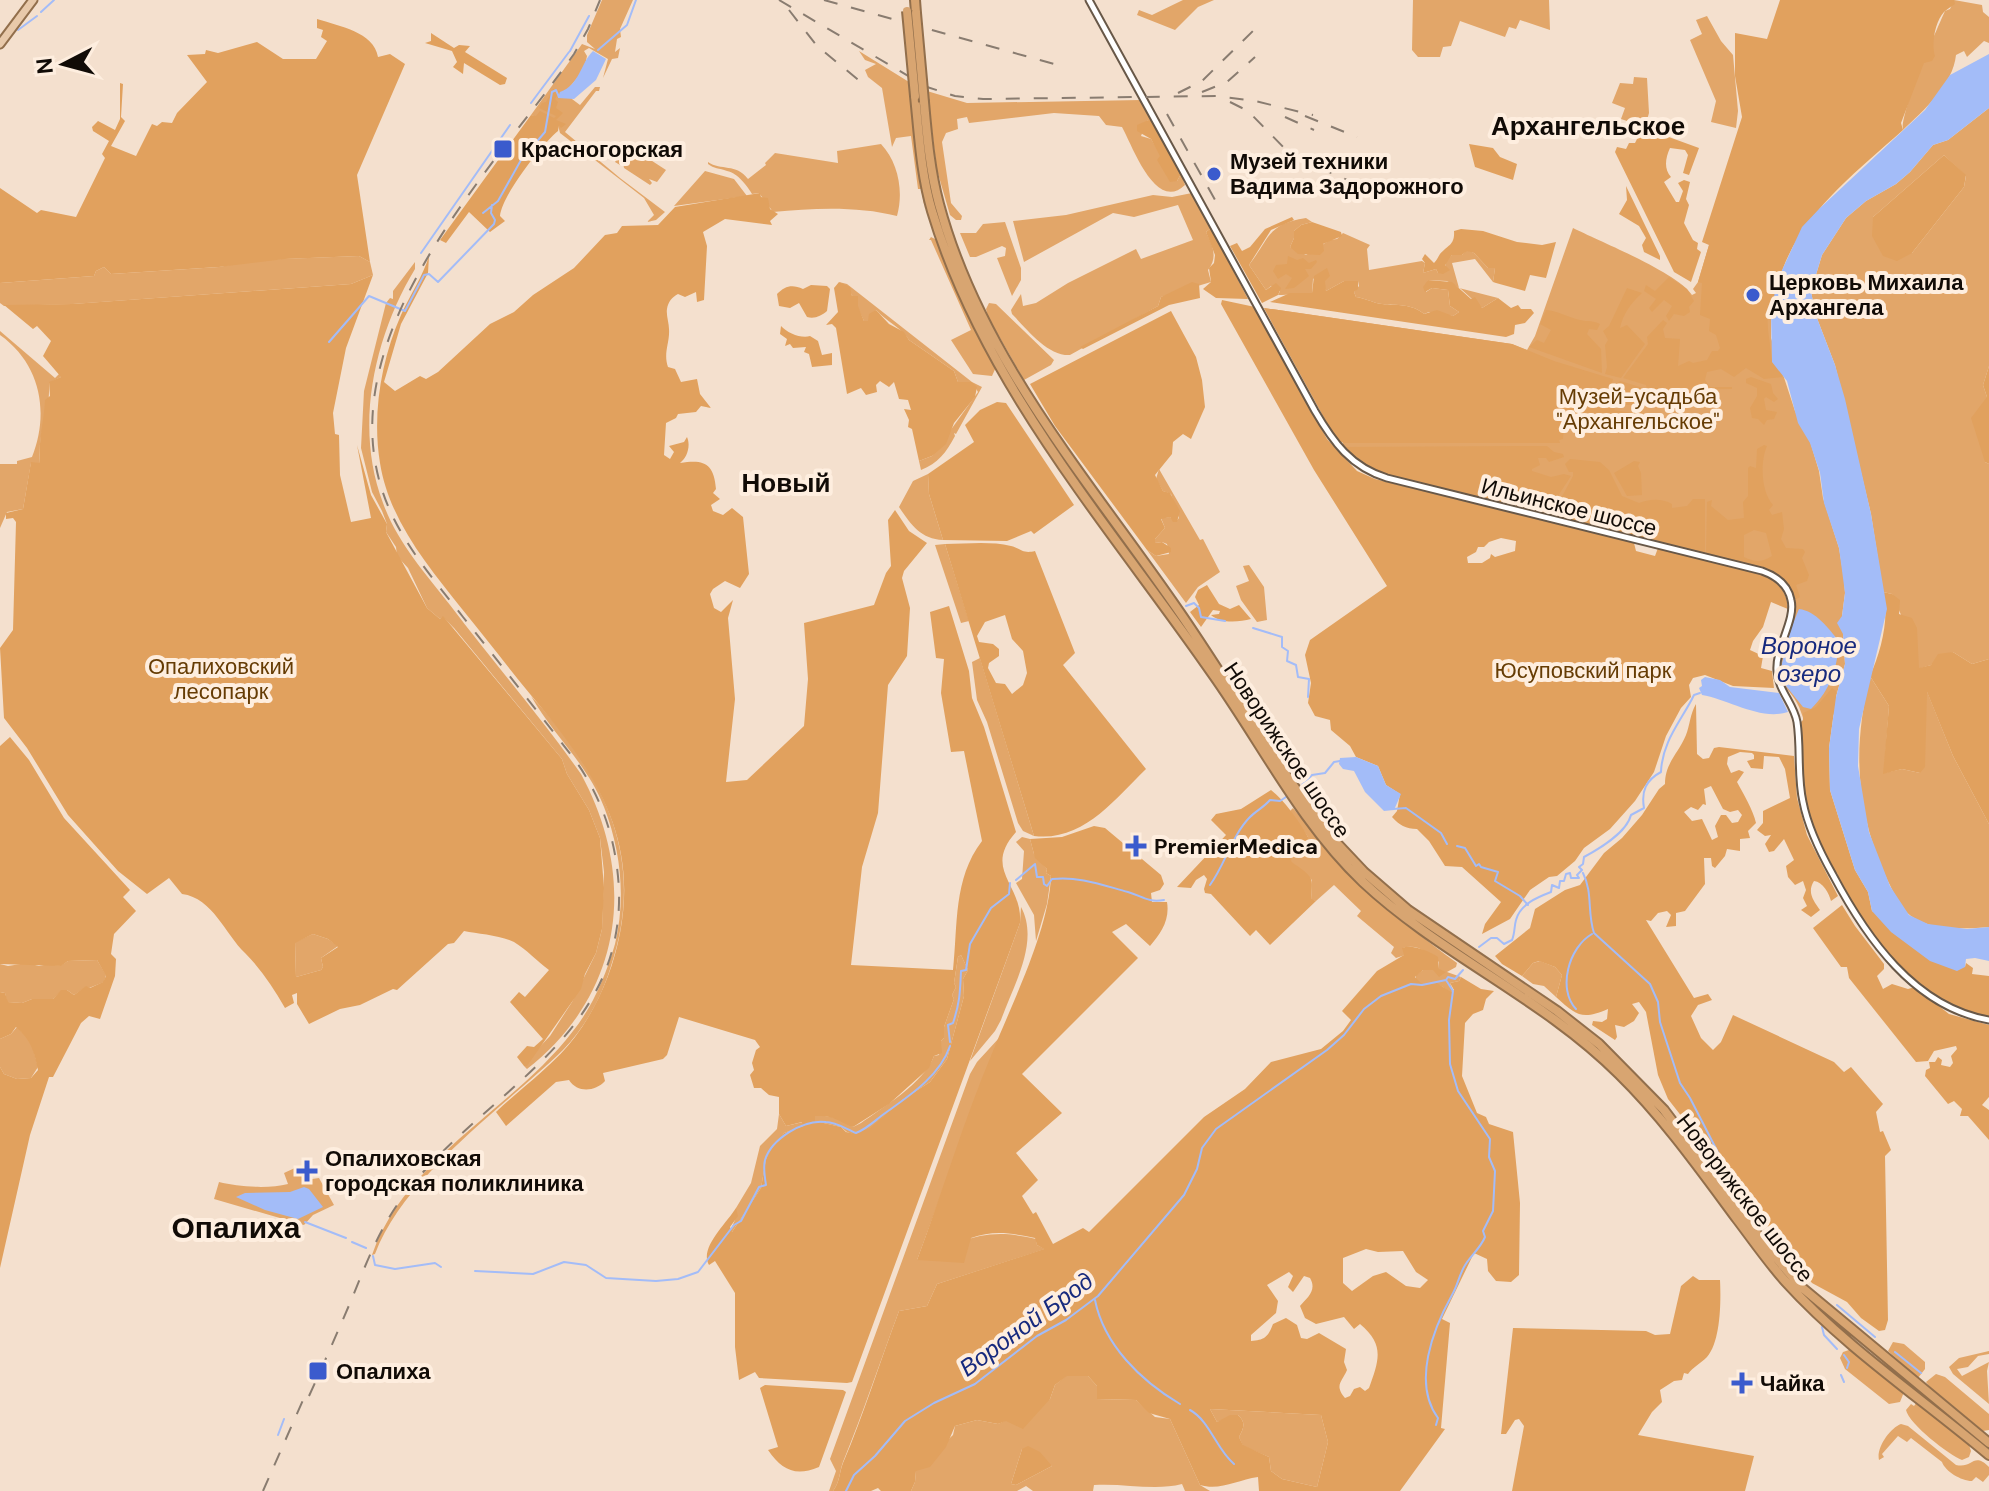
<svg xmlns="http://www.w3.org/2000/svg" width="1989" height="1491" font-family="'DM Sans',sans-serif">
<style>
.green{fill:#e2a669;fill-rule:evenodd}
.forest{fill:#e1a15e;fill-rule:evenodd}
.water{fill:#a3bcf8}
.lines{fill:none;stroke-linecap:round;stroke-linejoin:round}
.stream{stroke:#a3bcf8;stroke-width:2}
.secondary-casing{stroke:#685848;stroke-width:9}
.primary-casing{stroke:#926f4c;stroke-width:11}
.motorway-casing{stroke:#926f4c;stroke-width:12}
.secondary{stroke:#fff;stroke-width:5}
.primary{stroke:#e8c9aa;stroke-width:7}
.motorway{stroke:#d8a571;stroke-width:8}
.rail{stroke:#897c70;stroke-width:2;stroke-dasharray:14 14;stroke-linecap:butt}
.motorway-bridge-casing{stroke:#926f4c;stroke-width:12;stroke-linecap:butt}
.motorway-bridge{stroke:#d8a571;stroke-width:8}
.poi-dot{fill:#3b5bcd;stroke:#feeedf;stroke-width:3}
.labels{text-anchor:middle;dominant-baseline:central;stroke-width:8;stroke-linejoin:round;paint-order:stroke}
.poi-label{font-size:22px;font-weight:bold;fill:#110b06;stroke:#feeedf;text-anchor:start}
.park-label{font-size:22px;fill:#663c04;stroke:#feeedf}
.street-label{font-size:22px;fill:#110b06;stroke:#feeedf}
.water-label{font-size:24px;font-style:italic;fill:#172a7e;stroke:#feeedf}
.quarter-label{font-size:26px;font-weight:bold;fill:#110b06;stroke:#feeedf}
.district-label{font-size:30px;font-weight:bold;fill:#110b06;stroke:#feeedf}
</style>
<rect width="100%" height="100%" fill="#f4e0ce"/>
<path class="green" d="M602 0H633L620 29 621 37 617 39 615 52 620 48 618 58 612 59 603 78 608 59 589 48 584 51 587 56 584 70 568 89 572 99 580 105 595 87H600L599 91H596L565 132 620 178 665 212 656 220 647 222 654 215 644 198 560 133 558 125 531 115 582 44 595 49 587 42V35Z
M1183 0H1214L1198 7 1175 30 1137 15 1139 10 1152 15Z
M1413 0H1549L1550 30 1520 20 1516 29 1509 27 1505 37 1460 21 1451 46 1443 47 1440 57H1418L1412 50Z
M1954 0 1982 5 1983 12 1989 17V43L1984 41 1967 57 1964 51 1956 55C1953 85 1923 111 1903 130 1900 113 1936 31 1945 11L1950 9Z
M1707 16 1721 41 1733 55 1738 111 1736 128 1711 122 1716 101 1690 40 1702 34 1696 20Z
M859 51 909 82 925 209 921 189H918L911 136 896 138 892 147 882 88 868 77 865 70 876 64 865 60Z
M1634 77 1647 78 1649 113 1645 127 1621 119 1625 108 1612 103 1620 83 1633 84Z
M927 91 967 103 1141 100 1151 119 1147 121 1141 136 1151 139 1177 181 1181 174 1185 185C1156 213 1133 147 1122 127L1106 125 1099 116 1054 113 969 123 967 117 957 119 958 129 946 133 942 142 951 203 962 216 961 220H956L950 215 937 170Z
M1989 108V366L1983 385 1987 397 1985 462 1989 464V659L1972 664 1953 652 1931 665 1918 669 1917 652 1892 594 1883 592 1871 514 1835 365 1815 313 1811 291 1822 255 1846 218 1866 201 1896 184 1910 172 1933 145 1948 140ZM1944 155 1966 176 1964 187 1912 253 1873 217Z
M626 144 666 170 657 182 649 179 652 183 650 185 624 168 623 162 620 165 615 162Z
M881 144C898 162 904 191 897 216 858 206 814 208 773 212L759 193 752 194C748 187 738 173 727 171 719 168 714 169 708 164V162C721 171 736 163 748 179L766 165 765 163 775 153 838 163 837 151Z
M705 171 734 179 747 196 674 206Z
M1192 193 1211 228 1206 232C1213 247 1218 257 1208 270L1211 282 1161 297 1158 306 1070 355C1047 356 1027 329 1012 314L1011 310 1021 294 1023 306 1036 303 1068 283 1136 249 1141 259 1193 240 1178 205 1134 217 1113 213 1024 262 1013 221 1066 215 1153 195 1172 197Z
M1306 218 1312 222 1301 225 1294 231V238L1290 247 1306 255 1330 240 1337 239 1343 233 1370 245 1367 249 1369 270 1422 261 1425 263 1423 273 1436 269 1438 273 1446 269 1445 263 1452 255H1462L1467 250 1474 253 1488 268H1495L1493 282 1475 259 1452 263 1459 288 1498 298 1482 308 1461 289 1447 281 1428 280 1426 292 1432 288 1448 290 1450 306 1459 312 1453 316 1429 312 1424 314C1413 304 1396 305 1382 304 1373 303 1365 298 1356 297L1354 292 1359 286 1358 281H1344L1326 291 1324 286 1327 269 1313 279 1312 293 1282 295H1278L1280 291 1271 286 1266 290 1249 265C1270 238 1267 224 1306 218Z
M1005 222 1021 268V280L1012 296 997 258 1005 256 1006 248 1002 246 976 257H970L960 233H976L983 224Z
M1573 228C1599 241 1678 273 1692 295L1696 293 1693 289 1698 282 1709 245 1777 281 1771 313V338L1795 411 1810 441 1819 471 1823 498 1839 548 1844 578 1845 593 1842 616 1845 664 1836 697V714L1804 721C1802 715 1800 708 1797 703 1791 691 1780 685 1779 671 1776 633 1824 588 1763 569L1388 476 1343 449V442H1339L1332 432 1264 308 1512 344 1527 350 1535 336Z
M931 237 937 240 940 246 996 367 992 376 973 374 951 340 971 330 931 240H929Z
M359 256 370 262 373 275 351 284 73 304 4 306 0 303V283L94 276 96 271 104 267 111 274 219 267 256 260Z
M415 262V269C374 337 354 427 383 503 397 542 425 573 450 605 493 662 540 716 581 774 638 879 623 994 527 1069L524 1066 527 1065 534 1053 550 1036 572 1002 596 953 602 929 604 872 600 838 589 810 567 774 562 759 454 628 443 617 440 619 427 608 408 568 397 556 396 547 386 532 387 524 382 511 372 492 361 448 364 391 386 303 390 298 393 299V291Z
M839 282 847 284 972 382 982 387 956 434 954 433 955 436C946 453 938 463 921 470L919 461 932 456 978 392 972 382H958L954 371 909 340C903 329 886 321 876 310L869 321H864L849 289Z
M989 303 996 304 1054 360 1051 365 1024 380 988 317 986 309Z
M0 331 55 378 60 373 61 377 49 383C51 411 37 432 40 463H31L23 509 7 512 0 528V464H17V461L32 457C49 414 42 365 0 335Z
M1159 469 1200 540 1203 539 1220 572 1198 587 1186 603 1147 550 1156 556 1169 554 1167 544 1162 542 1155 543V539L1165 528 1161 518 1170 517 1175 522 1179 518 1171 494 1163 491 1156 479Z
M928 474 929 494 943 540C921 539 911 525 899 507L913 481Z
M945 544 969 621 961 623 935 545Z
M1249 565 1264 587 1267 620 1257 622 1241 600 1236 586 1249 581 1243 566Z
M980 658 1034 836 1023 831 1018 823 987 722 977 700 972 662Z
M1870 676 1889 706 1884 773 1902 769 1920 773 1926 689 1953 756 1989 824V927C1965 929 1931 931 1911 916 1900 908 1891 887 1885 875 1855 808 1853 746 1870 676Z
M531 696C604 775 647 858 611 966 602 996 585 1028 563 1050 503 1108 404 1176 375 1254L372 1255C406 1157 513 1110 573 1031 593 1006 606 975 615 944 626 898 621 851 604 807 588 765 553 735 531 696Z
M1293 808C1345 874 1390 914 1457 963L1456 967 1447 972 1461 977 1459 981 1450 983 1453 991 1449 993C1440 981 1434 986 1422 985L1416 979V975L1423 970 1439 969V962C1430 953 1416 943 1403 948L1405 955 1396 958 1391 953 1394 947 1357 916 1361 911 1334 885 1316 901 1311 900 1312 880 1290 861C1292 852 1303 845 1308 837L1290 811Z
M1022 837 1030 839 1034 854 1047 869 1046 873 1051 876 1047 904 1036 941 1034 915 1016 883 1022 879 1024 851 1016 842Z
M1021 907C1040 942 1013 986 1001 1020L995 1031 970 1061 1020 923Z
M313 934 328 939 338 946 321 958 323 967 321 970 296 977 295 942Z
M961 955 968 970 963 979 964 996 947 1059 930 1082 902 1100 872 1127 855 1135 847 1132 841 1127 815 1121V1116C830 1115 840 1118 853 1127L861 1123C882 1108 925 1082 934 1056L939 1055 941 1041 944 1038V1027L954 999 952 995 956 987 954 983 958 957Z
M97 960 106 975 104 982 89 988 86 987 74 995 67 990H62L53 999H32L22 1003 7 1002 5 993 0 992V964L8 966 27 963 39 966 49 964 60 966 68 961Z
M1540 961 1555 967 1562 975 1556 997 1544 986 1533 984 1522 976 1533 963Z
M17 1027 31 1041 38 1067 31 1078 17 1079 4 1074 0 1067V1039L11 1034Z
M999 1038 917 1260C963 1241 984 1226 1036 1239L1037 1245 1045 1249 937 1284 927 1306 899 1311C880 1362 863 1413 843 1462 839 1473 840 1482 833 1491H829L836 1471 830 1459 970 1074 977 1062Z
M779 1114 786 1126 803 1122V1126L784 1133 766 1159 761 1188 732 1232 730 1231 735 1220 736 1208 751 1183 760 1146 777 1129Z
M297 1167 305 1180 319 1178 334 1205 313 1215 304 1225 214 1199 219 1182C239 1187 269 1189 288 1184L284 1173Z
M1893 1342 1904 1344 1925 1362V1369L1918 1378 1888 1351Z
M1849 1350 1856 1353 1904 1392 1900 1402 1889 1404 1845 1369 1840 1358 1843 1352Z
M1989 1351V1354L1978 1356 1968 1367 1957 1369 1962 1376 1989 1362 1987 1371 1989 1404 1953 1374 1949 1367 1959 1358Z
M1936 1374 1945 1377 1989 1414V1430L1983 1431 1930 1387 1926 1382Z
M1066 1376H1088L1097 1386V1399L1136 1400 1155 1417 1170 1419 1200 1485 1210 1491H1185L1182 1484C1155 1491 1124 1483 1094 1485L1093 1491H1033L1026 1486 1017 1491H911L915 1482 916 1470 953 1435 955 1426 977 1420 998 1424 1050 1399 1055 1385ZM1022 1449 1052 1466 1016 1485 1011 1484Z
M1917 1402 1969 1445 1971 1451 1969 1457 1962 1460C1949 1455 1909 1424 1906 1410L1911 1404 1914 1406Z
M1210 1409 1321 1415 1328 1442 1317 1487 1282 1479 1271 1471 1269 1457 1243 1446 1239 1437C1244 1428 1246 1422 1238 1415L1217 1422Z
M1901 1424 1908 1426 1956 1465C1973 1469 1973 1451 1989 1467V1475L1983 1482 1976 1477 1972 1481C1961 1481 1945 1471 1942 1462L1911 1438 1907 1442 1898 1436 1882 1454 1884 1457 1879 1460C1876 1448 1890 1428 1901 1424Z"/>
<path class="forest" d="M1780 0H1954L1955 4C1951 7 1947 9 1944 12 1935 22 1931 44 1935 56L1932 61 1924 63 1901 123 1903 130C1848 179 1785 226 1774 303L1769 307C1765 327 1771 342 1772 362L1783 374 1782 377 1764 379 1746 368 1734 377 1721 369 1707 372 1705 380 1710 387H1732V389L1647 390 1646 385 1623 378 1648 344 1647 337 1663 320 1667 323 1663 329 1665 338 1680 339 1678 366 1689 361 1693 363 1707 360 1712 351H1718L1720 348 1716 335 1709 331 1710 319 1700 315 1702 283 1698 282 1709 245 1702 242 1742 117 1735 76V33L1767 39Z
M317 19C339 26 374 32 378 57L390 54 405 64 357 175 370 262 359 256 285 259 219 267 111 274 104 267 96 271 94 276 0 283V188L37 213 41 210 76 217 105 158 102 154 109 141 93 131 92 127 98 121 115 130 120 119V83L123 84 121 117 125 121 111 146 136 156 152 124 157 126 162 122 172 123 177 113 207 82 187 55 205 54 206 50 218 53 257 42 283 59H316L327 41 321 37 323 30 317 28Z
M431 33 454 48 459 45 470 46 465 52 507 78 505 84 500 85 464 63 463 74 453 67 457 62 452 51 425 43 431 41Z
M553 89 560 91 555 99 558 102 556 108 563 113 556 120 566 124 561 128 559 125 558 131C542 144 502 195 500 216L505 221 490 232 469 212 446 243 440 240 531 115 536 116 540 111 554 118 556 116 539 108 542 103 546 102Z
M1151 119 1181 174 1177 181 1170 182 1157 160 1160 156 1151 139 1137 131V125Z
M1655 132 1699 148 1689 175 1683 173 1688 155 1685 150 1670 148C1665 159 1664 169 1671 177L1664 182 1676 202H1679L1683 191 1678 183 1684 180 1690 182 1686 199 1689 205 1684 223 1693 240 1698 243 1697 249 1701 252 1691 282 1674 272 1615 152 1617 147 1626 149 1629 143H1635L1639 135Z
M1469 144 1493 148 1500 157 1517 164 1513 180 1475 167Z
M1944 155 1966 175 1964 187 1912 253 1897 261 1883 256 1872 236 1873 217Z
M1626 186 1660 256V260L1644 252 1642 245 1646 238 1639 226 1619 214 1627 200Z
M760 193 761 197 768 198 770 209 778 214 770 221 772 225 725 219 703 232 707 246 704 300 697 302 696 292 685 297 678 294C672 297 668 302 667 309 666 315 669 323 669 329 670 343 663 353 668 367L675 369 681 382 697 379 700 394 711 408 701 406 696 412 678 414 676 418 666 423 664 455 670 459 674 452 669 446 684 442 687 437C691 446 687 458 680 463 704 459 714 463 716 489L713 493 720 499 711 505 713 511 723 515 732 508 743 517 749 574 740 588 725 581 713 589 710 594 714 608 721 612 733 600 728 618 735 699 726 782 747 780 804 726 808 679 804 623 874 605 886 573 891 566 888 520 895 510 909 531 927 543 904 571 902 578 910 608 907 656 888 685 878 813 862 867 851 965 953 970C958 925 953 879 982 841L964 751 951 752 941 693 944 659 936 658 930 612 949 606 969 671 972 698 984 727 1016 832C982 870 1023 884 1020 923L852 1382 847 1383 759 1378 755 1372 739 1380 735 1347V1293L715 1261 709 1265C699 1248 726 1224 736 1208L738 1216 730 1227 732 1232 761 1188 766 1159 774 1145 784 1133 803 1126 802 1122 786 1126 779 1114V1097L769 1095 761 1088H754L750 1075 754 1070 752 1063 756 1050 760 1047 755 1040 679 1017 667 1055 663 1059 603 1073 605 1081C595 1092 577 1093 569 1080L556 1082 506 1126 496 1112C521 1088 554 1065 575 1037 598 1006 613 970 620 933 639 833 591 767 530 694 507 666 485 637 462 609 428 566 389 520 380 463 372 415 381 360 401 315 410 295 423 276 429 256L428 273 401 324 384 382 395 391 420 376 426 379 438 372 490 324 514 312 533 295 574 268 605 235 617 233 622 226 658 225 675 207ZM961 955 968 970 963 979 964 996 947 1059 930 1082 902 1100 871 1127 855 1134 846 1132 841 1127 815 1121V1116C835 1115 837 1121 853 1127L889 1104 929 1068 934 1056 942 1053 941 1041 944 1038V1027L954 999 952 995 956 987 954 983 958 957Z
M1292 217 1294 220 1271 230 1249 265 1266 290 1276 283 1281 288 1278 295 1262 303 1230 246 1237 243 1242 251 1250 247 1265 229Z
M1312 222 1341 232 1342 236 1323 244 1324 251 1320 255 1298 254 1290 247 1294 238V231L1301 225Z
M1211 228 1248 299 1216 298 1203 289 1211 282 1209 268 1214 263 1215 255 1206 232Z
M1461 229 1483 231 1517 242 1542 245 1556 242 1546 278 1530 275 1525 291 1496 283 1493 282 1495 268H1488L1474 253 1467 251 1462 255H1452L1445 265 1450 270 1443 274 1438 273 1436 269 1423 273 1425 263 1422 259 1425 254 1434 263C1437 260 1438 257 1440 254 1448 245 1455 245 1454 231Z
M1288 256 1297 260 1303 258 1309 263 1316 260 1317 262 1311 269H1305L1309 276 1294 288 1285 289 1292 278 1286 274 1278 279 1273 271 1276 265 1287 264Z
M1327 268 1330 276 1325 281 1326 291 1344 281H1358V289L1354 292 1356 297C1365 298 1373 303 1382 304 1396 305 1413 304 1424 314L1437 310 1453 316 1459 312 1450 306 1448 290 1432 288 1425 292 1423 287 1428 280 1452 282 1471 299 1475 297 1482 308 1498 298 1511 308 1518 305 1521 309H1531L1534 313 1525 323 1515 325 1514 334 1506 337 1270 302 1290 293H1312L1314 276Z
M373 275 346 348 333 413 335 434 339 435 340 475 351 522 371 518 357 445 371 495 387 524 386 532 427 608 440 619 443 616 562 759 567 774 589 810 600 838 604 888 602 929 596 953 585 974 581 989 527 1066H524L517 1057 527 1046 534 1047 543 1039 510 1002 519 992 525 997 549 970C538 962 526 949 514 942 500 935 478 934 464 931L454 943 448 944 397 990 393 989 360 1005 340 1009 309 1024 297 1004V993L292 995 294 1003 285 1008C273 987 261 969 245 953 225 934 213 898 182 894L169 878 147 894 118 871 68 815 27 748 4 718 0 648 13 630 16 522 13 518 6 519V513L23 509 31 462 40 463C38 440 44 422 45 400L50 396 49 382 61 377 43 356 51 341 37 326 33 329 4 305 72 304 351 284ZM313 934 328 939 338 947 321 958 323 967 321 970 296 977 295 943Z
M1669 277 1687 289 1694 301 1689 307 1690 312 1684 316 1674 314 1669 321 1666 316 1672 306 1664 300 1652 312 1649 308 1656 299 1644 291 1646 285 1655 291Z
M839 282 850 287 852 296H858V306L864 321H868L869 314 876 310 889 324 904 332 909 340 954 371 958 382H972L977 387 975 397 954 423 946 444 932 456 919 461 912 429 908 427 909 420 904 409 911 410 908 400 899 399 894 382 889 387 880 381 876 385 877 392 866 395 861 388 847 394 836 328 832 324 826 325 838 312 834 288Z
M1192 282 1199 284 1200 298 1169 305 1083 349 1080 347 1158 306 1161 297Z
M811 285 827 286 830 289 827 311C821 316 815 319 807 317L799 303 790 308 779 306 777 294C785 286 792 284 803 289Z
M1627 288 1642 293C1631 303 1623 314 1620 328L1627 325 1645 344 1621 378 1605 374 1607 367 1605 345 1608 340 1603 331 1609 326Z
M1222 300 1255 307 1327 439 1357 471 1375 479 1634 543 1636 551 1655 556 1658 548 1763 575C1778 582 1787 591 1788 609L1771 602 1763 627 1753 641 1750 650 1763 656 1761 668 1772 671 1774 688 1733 686 1705 675 1693 678 1689 685 1691 697 1681 708 1666 736 1654 772 1635 801 1610 829 1584 848 1575 861 1557 876 1549 877 1530 890 1510 919 1482 934 1485 924 1501 902 1462 867 1445 866 1429 841 1417 829C1406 829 1399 825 1392 817L1397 811 1400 794 1386 785 1378 766 1356 757 1350 746 1331 730 1330 720 1315 716 1308 703 1311 683 1305 655 1310 640 1387 586 1314 470 1221 304ZM1501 538 1516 541 1515 551 1495 557 1491 554 1490 558 1482 563H1468L1467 557 1476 552 1478 547H1484L1489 542Z
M1264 308 1512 344 1554 361 1613 379 1612 383 1567 423 1564 427 1563 439 1559 440 1560 443H1343L1332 432Z
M1546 310C1558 311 1567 317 1580 320 1588 322 1592 320 1600 324L1597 330 1589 329 1587 334 1601 349 1602 373 1529 347 1537 340 1544 343 1551 330 1540 324Z
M1171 311 1196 357 1202 380 1205 407 1191 439 1183 434 1173 442 1172 454 1155 475 1163 491 1170 493 1180 511 1177 522H1173L1170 517 1161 519 1165 528 1155 539V543L1162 542 1171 548V552L1156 556 1147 550 1055 426 1030 384Z
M781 326C787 333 802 339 810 336L818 341 822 355 832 353V365L812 367 809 354 804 352 806 347 793 348 790 344 785 346 787 339 780 334Z
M1989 366V464L1985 462 1971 418 1987 397 1983 385Z
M1751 377 1771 384 1773 393 1778 399 1774 402 1766 397 1764 399 1766 410 1777 412 1774 419 1767 420 1764 425 1758 419 1752 418 1750 408 1757 396V388L1746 383V379Z
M1620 381 1643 388 1642 397H1624L1621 400 1625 402 1636 400 1638 405H1617L1614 410 1632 413 1642 410V416L1610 418 1601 428 1569 429 1572 422Z
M997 402 1006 403 1074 505 1034 534 1031 531 1007 541 943 540 929 494 928 474 974 442 965 425 980 410Z
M1764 445 1767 446C1760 462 1761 492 1773 505L1769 510 1772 515 1782 512 1784 529 1781 539 1786 548 1803 549 1805 552 1802 558 1809 575 1807 581 1796 585 1800 597 1795 600C1781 564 1739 563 1706 555L1707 502 1712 500 1711 506 1728 520 1744 518 1743 502 1748 496V468L1750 466 1756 468 1757 449ZM1754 530 1766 533 1772 556C1761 563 1755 562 1744 557V535Z
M1547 446 1554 452 1563 454 1564 457 1549 462 1546 458H1538L1540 465 1532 469V471L1551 477 1564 474 1571 476 1545 516 1377 472 1361 464 1343 449V447Z
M1570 459 1600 462 1609 470 1622 496 1639 503C1648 499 1662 498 1672 504V508L1687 506 1693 499H1705V555L1551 517 1573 476V472H1569L1565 464Z
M1634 461 1640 462 1638 466 1641 473 1642 495 1627 496 1614 473Z
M945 544C966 544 990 541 1011 546 1022 549 1023 554 1035 551L1075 653 1063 665 1146 769C1114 800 1083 842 1034 836ZM1005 615 1012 639 1023 651 1027 673 1023 685 1012 694 1005 684 996 683 988 668 989 663 999 656V649L993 644 979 642 977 636 985 622Z
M1207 585 1219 604 1230 609 1239 605 1251 619C1239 622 1221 624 1211 615L1219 614 1220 611 1213 610 1201 627 1190 612 1199 605 1195 597 1198 590Z
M1883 592 1892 594 1900 600 1899 614 1912 618 1917 628 1919 668 1931 665 1938 654 1953 652 1972 664 1989 659V824L1953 756 1927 692 1925 767 1920 773 1902 769 1883 774 1889 706 1870 676C1881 652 1890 617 1883 592Z
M1832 688 1836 691V697L1829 748 1830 790 1855 870 1868 892 1872 911 1965 967 1966 963 1973 968 1972 974 1989 976V1017L1962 1010 1931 993 1905 971 1873 938 1841 885 1837 873 1833 871 1811 822 1805 795 1799 724 1803 720V713L1816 707Z
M1696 704 1697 754 1703 759 1709 758 1714 748 1719 747 1794 756 1797 798 1807 835 1838 896 1831 901C1829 893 1823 882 1814 881 1807 892 1813 900 1820 910L1811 917 1801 910 1807 906 1803 898 1806 890 1803 881 1795 885 1788 877 1786 866 1794 860 1784 839 1774 851 1769 852 1765 844 1771 835 1765 836 1757 830 1763 823V811L1790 798 1785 769 1779 757 1764 756 1763 769 1751 768 1747 761 1754 759V755L1752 753 1740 752 1728 757 1727 764 1731 773 1739 770 1744 772 1737 782C1744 795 1753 810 1756 823L1748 831 1750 838 1740 839V851L1727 849 1725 856 1715 868 1712 866 1711 858H1704L1705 884 1685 911 1676 913V926L1666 927 1671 915 1667 911 1658 913 1651 921 1646 920 1694 998 1708 994 1712 1000 1698 1005 1691 1016 1701 1038 1713 1050 1721 1042 1733 1015 1834 1062 1844 1072 1851 1067 1883 1104 1876 1112 1880 1132 1883 1131 1891 1150 1885 1156 1888 1320 1885 1330 1879 1331 1861 1318 1847 1302 1812 1283 1668 1099 1658 1075 1646 1012 1639 1002 1632 1004 1639 1013 1634 1021 1624 1027 1615 1025 1617 1037 1615 1040 1592 1025 1593 1021 1602 1022 1607 1019 1608 1009C1582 1020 1577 1016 1556 997L1562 975 1555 967 1539 961 1533 963 1522 976 1502 964 1495 956 1530 928 1535 909 1565 890 1580 885 1604 853 1622 838 1642 815 1659 789 1665 784C1665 763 1678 754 1686 735 1690 725 1690 714 1696 704ZM1711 786 1723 809 1730 812 1738 810 1742 815 1738 822 1732 823 1726 815H1721L1715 826 1718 837 1712 840 1702 819 1692 821 1684 812 1691 807 1698 810 1703 804 1706 805 1704 789Z
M10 737 29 760 64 818 130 890 123 897 136 911 114 934 111 954 116 959 115 976 100 1019 89 1016 81 1023 53 1077H49L30 1135 0 1268V1067L4 1074 17 1079 31 1078 38 1070C34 1051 31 1040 16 1027L11 1034 0 1039V992L5 993 8 1002 22 1003 32 999H53L61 990H67L74 995 86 986 90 988 103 982 106 976 97 960 68 961 61 966 0 964V746Z
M1271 790C1284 800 1299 821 1308 837V846L1292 856 1291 861C1296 866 1308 872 1311 879 1313 883 1311 894 1311 899L1316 901 1270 945 1256 930 1250 936 1211 894 1205 893 1204 889 1207 879 1204 875 1196 880 1191 888 1177 887 1226 835 1211 820 1216 814 1241 809Z
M1094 826 1105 828 1161 875 1164 884 1160 890 1151 893 1152 902H1167C1170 920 1161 933 1150 946L1126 924 1112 932 1138 958 1022 1074 1062 1113 1016 1153 1038 1180 1022 1196 1033 1214 1036 1212 1053 1244 1083 1228 1089 1232 1204 1117 1245 1089 1271 1062 1321 1049 1343 1031 1351 1020 1342 1011 1377 971 1404 955 1402 948C1413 944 1428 951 1438 957L1439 969 1446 972 1439 977 1433 970H1423L1415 977 1423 985 1437 983 1451 992 1454 990 1450 983 1459 981 1461 977 1481 989 1494 991 1486 999 1483 1010 1473 1014 1465 1023 1462 1076 1477 1113 1486 1117 1489 1124 1513 1132 1520 1203 1519 1275 1511 1282 1496 1281 1488 1271 1487 1259 1474 1253 1442 1319 1450 1323 1441 1428 1445 1429 1400 1491H1259L1258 1477C1237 1480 1220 1491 1200 1485L1170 1419 1149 1413 1136 1400 1097 1399V1386L1088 1376H1067L1055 1385 1050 1399 1023 1429 1006 1421 998 1424 977 1420 955 1426 946 1447 930 1467 916 1471 915 1482 911 1491H881L878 1488 871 1491H833C840 1482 839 1473 843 1463 864 1414 880 1361 899 1311L927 1306 937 1284 1044 1249 1037 1245 1035 1238C1012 1233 993 1230 971 1238L964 1263 917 1260C943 1191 964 1119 993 1051 1013 1001 1049 930 1051 876L1046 873 1047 869 1035 858 1030 839 1062 837ZM1366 1249 1378 1252 1403 1251 1416 1272 1428 1280 1420 1288 1406 1286 1386 1272 1373 1276 1352 1291 1343 1283V1258ZM1289 1272 1293 1276 1288 1287 1293 1292 1304 1276 1310 1278C1317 1290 1308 1297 1300 1306L1305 1318 1316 1324 1344 1317 1354 1329 1360 1324C1385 1345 1379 1360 1369 1388L1365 1391 1360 1387 1354 1389 1350 1396 1345 1398C1334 1385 1342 1382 1347 1370L1344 1362 1346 1349 1319 1333 1307 1339 1301 1338 1297 1325 1286 1318 1273 1324C1268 1337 1265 1340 1251 1341V1335L1276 1313 1278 1301 1267 1285ZM1210 1409 1321 1415 1328 1442 1317 1487 1282 1479 1271 1471 1269 1457 1243 1445 1239 1437C1244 1428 1246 1422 1238 1415H1230L1217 1422Z
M1842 905 1855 926 1884 964V969L1877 976 1883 989 1892 984 1908 989 1915 987 1949 1014 1989 1025V1097L1982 1105 1989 1110V1140L1968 1116H1960L1962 1109 1954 1101 1948 1104 1925 1076 1926 1070 1930 1068 1929 1062H1935L1938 1057 1942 1060 1941 1065 1950 1067 1953 1063 1951 1056 1957 1049 1956 1046 1934 1051 1928 1061 1916 1062 1849 978 1847 967H1841L1813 928Z
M1693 1276 1699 1280H1720C1721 1300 1721 1341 1707 1357 1701 1363 1693 1367 1688 1374L1684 1373 1682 1380 1674 1381 1660 1390 1662 1402 1652 1412 1638 1435 1754 1456 1745 1491H1512L1524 1426 1519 1419 1515 1420 1506 1434H1501L1513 1328 1646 1331 1655 1335 1670 1334 1681 1286Z
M765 1385 843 1390 846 1392 819 1467C795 1477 782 1470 768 1450L778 1447 760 1388Z
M1028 1446 1040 1452 1052 1466 1016 1485 1011 1484 1022 1449Z"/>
<path class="water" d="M593 51 606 59 596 80 574 99 558 98 560 92C580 85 581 62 593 51Z
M1989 54V108L1948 140 1933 145 1910 172 1896 184 1866 201 1846 218 1822 255 1811 291 1815 313 1835 365 1845 399 1871 514 1887 609 1859 729 1858 766 1869 832 1890 886 1909 915 1928 924 1967 929 1989 927V961L1975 958 1966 959 1965 967 1957 971 1930 961 1891 932 1872 911 1868 892 1855 870 1830 790 1829 748 1836 697 1845 664 1843 634 1837 623 1842 616 1845 593 1839 548 1824 503 1820 473 1810 443 1798 423 1787 381 1772 362 1771 313 1777 281 1802 227 1820 208 1925 110 1950 75Z
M1799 609C1816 611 1828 628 1839 641 1837 669 1831 689 1811 709L1803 707 1786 686 1780 672 1789 633Z
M1705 677 1720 680 1730 687 1779 693 1788 712C1760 721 1728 699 1702 695L1699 688 1702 686 1701 680Z
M1356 757 1378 766 1386 785 1401 794 1394 810 1384 811 1365 792 1354 771 1343 769 1339 764 1340 758Z
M304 1187 309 1189 323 1207 298 1219 265 1210 236 1197 245 1193 290 1192Z"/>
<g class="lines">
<path class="stream" d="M41 12 54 0
M18 30 37 16
M598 50 627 25 636 0
M570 51 589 16
M531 103 569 52
M483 213 498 201 521 160 545 132 552 92 556 90 559 97
M421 253 510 125
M329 342 369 296 405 311 424 275 429 274 438 282 494 224 495 220 491 213 492 205
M1186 606 1194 603 1199 608 1201 617 1225 621
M1253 628 1282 637V647L1288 651 1287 661 1296 665 1298 677 1309 679 1308 697
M1298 789 1312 775 1325 773 1334 762 1340 761
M1393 809 1406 808 1441 833 1447 844
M1457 846 1465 848 1476 866 1479 864 1481 867 1498 872 1495 881 1520 896 1528 905
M1583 873C1593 893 1587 912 1594 933L1650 984 1658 1002 1660 1022 1680 1083 1690 1098 1727 1170 1725 1179
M1016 880 1035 864 1037 877H1043L1044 884 1047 886 1052 879C1079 876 1102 885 1128 892 1142 896 1148 903 1164 900
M1210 885C1225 865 1232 835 1250 817 1256 811 1264 807 1270 800L1280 801 1289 795
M1479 947 1491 938H1497L1504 944 1512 940C1515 933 1514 927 1516 920 1520 904 1538 897 1551 892L1552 885 1559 888 1560 881H1564L1566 874 1570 873 1571 878H1579L1577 875 1582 870 1579 867 1583 864 1584 857C1599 849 1627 832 1631 815L1644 808C1641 791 1646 780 1661 772 1662 741 1682 720 1694 695L1700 693
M1576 1009C1557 989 1569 947 1592 934
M950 1042 948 1025 953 1023C960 1002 960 992 961 971L966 970 970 944 991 908 1009 894 1010 883
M305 1222 346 1238
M352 1242 366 1248
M373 1256 375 1265 395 1269 435 1263 441 1267
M475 1271 533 1274 564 1262 586 1265 606 1278 656 1281 678 1279 698 1272 734 1225 741 1221 759 1187 766 1185C765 1179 763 1167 765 1160 771 1140 802 1119 826 1122 836 1122 846 1129 856 1133 869 1128 876 1119 888 1111 912 1094 940 1075 950 1046
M1095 1300C1104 1345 1141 1381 1180 1404
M1837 1305 1875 1337
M1822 1327 1824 1335 1837 1349
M1895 1352 1921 1373
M1844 1355 1849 1362 1847 1368
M1841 1375 1844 1382
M1190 1410C1210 1421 1216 1449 1234 1464
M1436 1425 1438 1418C1412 1383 1433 1329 1452 1295 1457 1287 1459 1276 1464 1267 1470 1256 1480 1249 1485 1237L1483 1231 1493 1211 1495 1171 1489 1157 1490 1139 1458 1091 1450 1064 1449 1020 1453 991 1446 980
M278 1435 284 1419
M846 1491 854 1475 875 1456 905 1421 934 1403 975 1384 1037 1336 1066 1320 1098 1296 1184 1195 1197 1169 1202 1148 1216 1129 1327 1050 1344 1035 1364 1009 1381 996 1411 984 1422 985 1446 980 1448 977 1455 979 1463 970"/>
<g class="secondary-casing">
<path id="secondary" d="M1089 0 1315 411C1333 442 1351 467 1387 478L1762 571C1776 576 1788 585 1791 600 1796 620 1775 648 1777 671 1778 690 1794 704 1797 722 1801 748 1797 776 1803 802 1808 828 1820 852 1833 875 1866 937 1914 1007 1989 1020"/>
</g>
<g class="primary-casing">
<path id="primary" d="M0 44 33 0"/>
</g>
<g class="motorway-casing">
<path id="motorway" d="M915 0 916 13
M915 96C919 134 921 174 932 211 984 385 1110 526 1212 673 1262 743 1300 822 1363 882 1441 955 1543 998 1619 1074 1663 1117 1700 1169 1737 1219 1753 1240 1768 1262 1786 1282 1845 1347 1921 1398 1989 1455
M924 102C927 136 930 171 939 204 980 358 1090 482 1178 610 1230 685 1275 765 1331 837L1364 872 1408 910 1557 1011 1599 1044 1664 1110 1767 1247 1800 1286 1989 1443"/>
</g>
<use href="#secondary" class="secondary"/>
<use href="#primary" class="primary"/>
<use href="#motorway" class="motorway"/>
<path class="rail" d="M779 0 927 87 955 96 983 99 1216 96 1255 101 1313 115
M824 0 1054 64
M789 10 817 46 861 82
M1202 92 1227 82 1255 57
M1178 93 1202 81 1258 26
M1230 102 1248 111 1292 156 1366 188
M1167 114 1219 207
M1305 116 1357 137
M1285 117 1314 130
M309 1396C324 1363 339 1329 353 1296 367 1261 380 1228 402 1198 479 1093 623 1042 619 891 617 843 603 799 575 760 538 712 501 665 463 617 439 586 412 555 394 519 311 353 486 179 574 54L588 29 600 0
M263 1491 303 1400"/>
<g class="motorway-bridge-casing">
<path id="motorway-bridge" d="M907 11 915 96
M916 13 924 102"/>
</g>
<use href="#motorway-bridge" class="motorway-bridge"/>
</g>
<g class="poi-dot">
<rect x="493" y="139" width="20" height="20" rx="4"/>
<circle cx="1214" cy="174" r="8"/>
<circle cx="1753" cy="295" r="8"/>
<path d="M1132 834h8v8h8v8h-8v8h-8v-8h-8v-8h8z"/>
<path d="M303 1159h8v8h8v8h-8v8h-8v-8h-8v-8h8z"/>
<rect x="308" y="1361" width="20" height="20" rx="4"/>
<path d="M1738 1371h8v8h8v8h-8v8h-8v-8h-8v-8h8z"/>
</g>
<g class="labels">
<g class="poi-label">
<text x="521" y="149">Красногорская</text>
<text x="1230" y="161">Музей техники<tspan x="1230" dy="25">Вадима Задорожного</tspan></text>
<text x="1769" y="282">Церковь Михаила<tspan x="1769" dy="25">Архангела</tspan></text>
<text x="1154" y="846">PremierMedica</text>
<text x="325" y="1158">Опалиховская<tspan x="325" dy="25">городская поликлиника</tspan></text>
<text x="336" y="1371">Опалиха</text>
<text x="1760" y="1383">Чайка</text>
</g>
<g class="park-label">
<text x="1638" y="396">Музей-усадьба<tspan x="1638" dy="25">"Архангельское"</tspan></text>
<text x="221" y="666">Опалиховский<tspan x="221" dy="25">лесопарк</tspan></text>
<text x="1583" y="670">Юсуповский парк</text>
</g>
<g class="street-label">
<text transform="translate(1569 507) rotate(14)">Ильинское шоссе</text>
<text transform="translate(1287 750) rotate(56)">Новорижское шоссе</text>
<text transform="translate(1745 1198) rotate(52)">Новорижское шоссе</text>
</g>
<g class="water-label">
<text x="1809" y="645">Вороное<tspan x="1809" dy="28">озеро</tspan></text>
<text transform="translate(1026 1324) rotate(-36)">Вороной Брод</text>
</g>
<g class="quarter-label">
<text x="1588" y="126">Архангельское</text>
<text x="786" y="483">Новый</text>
</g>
<g class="district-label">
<text x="236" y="1227">Опалиха</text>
</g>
</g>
<g transform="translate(64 64) rotate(264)" stroke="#feeedf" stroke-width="6" paint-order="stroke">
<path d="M0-6L14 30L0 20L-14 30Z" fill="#110b06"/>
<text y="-12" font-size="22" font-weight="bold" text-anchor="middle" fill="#110b06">N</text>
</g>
</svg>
